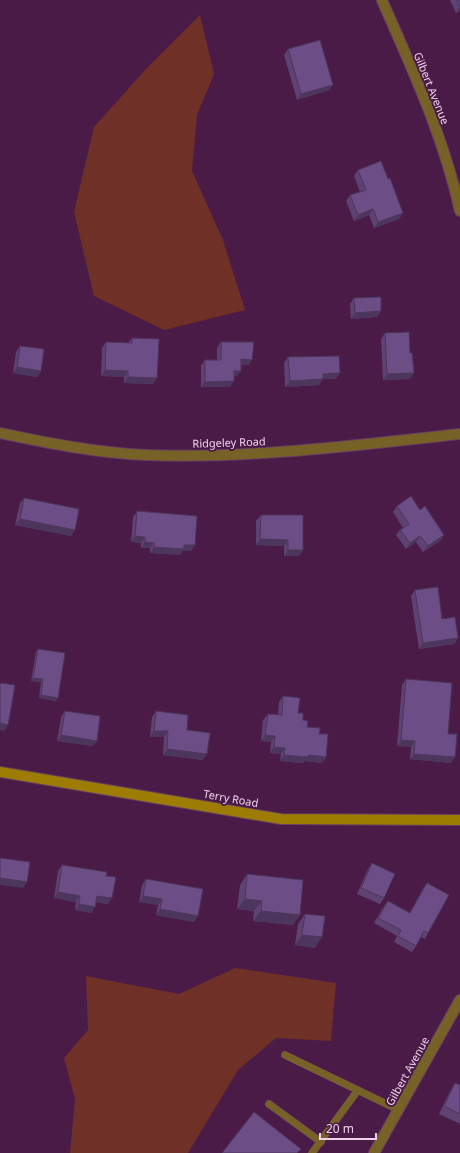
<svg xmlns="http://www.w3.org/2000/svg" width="460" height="1153" font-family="'Noto Sans',sans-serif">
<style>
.green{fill:#6f3027}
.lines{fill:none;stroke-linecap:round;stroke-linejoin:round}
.lane-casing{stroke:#683c65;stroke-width:8}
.street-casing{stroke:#683c65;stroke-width:12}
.secondary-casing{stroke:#683c65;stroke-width:12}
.lane{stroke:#766227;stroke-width:7}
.street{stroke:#766227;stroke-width:10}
.secondary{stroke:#9d7d01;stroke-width:10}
.wall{fill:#5e4272}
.shaded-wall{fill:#4c365d}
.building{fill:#6d4d85;stroke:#4c365d}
.labels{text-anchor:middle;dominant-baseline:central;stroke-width:4;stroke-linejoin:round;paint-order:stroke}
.street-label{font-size:11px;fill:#efd1eb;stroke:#4a1b47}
</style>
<rect width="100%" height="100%" fill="#4a1b47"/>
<path class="green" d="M200 15 214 74 197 115 192 171 223 240 245 310 164 330 94 296 74 212 94 127 145 70Z
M235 968 336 983 331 1041 276 1038 238 1070 188 1153H70L75 1099 64 1058 88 1030 86 976 179 994Z"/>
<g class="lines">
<g class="lane-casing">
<path id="lane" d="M285 1055 399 1110
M269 1104 321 1142
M312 1153 358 1090"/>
</g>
<g class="street-casing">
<path id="street" d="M382 0C412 69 444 137 460 211
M0 433C48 443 97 453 146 455 251 459 356 445 460 434
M374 1153 460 1000"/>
</g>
<g class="secondary-casing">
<path id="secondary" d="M0 772 281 819 460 820"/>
</g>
<use href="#lane" class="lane"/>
<use href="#street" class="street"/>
<use href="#secondary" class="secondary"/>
</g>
<path class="wall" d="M450 0H460V11L456 13Z
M288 49 333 85 329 90 297 100 284 55Z
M358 170 388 179 403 213 399 219 374 228 369 215 354 221 346 201 350 195 360 192 354 176Z
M354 298 381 311 377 317 351 319 350 304Z
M385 333 410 353 414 373 410 379 383 380 381 339Z
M132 338 153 384 124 383V377L101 376 102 348 106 342 128 343Z
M221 342 249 365H241V371L237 376H234L230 387H201V366L205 360H217V348Z
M20 346 41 371 37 377 13 373 16 352Z
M288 357 336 379H323L319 385 285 387 284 363Z
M24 498 71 536 15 525 20 503Z
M397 506 420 510 444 535 440 541 423 552 416 542 406 549 396 535 400 530 403 528 393 512Z
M137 511 191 551H182L180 555 150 553V548H141V543L131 542 133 517Z
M261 515 303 550 299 556H284V546L256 545V521Z
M415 590 442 619 458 638 454 644 419 649 411 596Z
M38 649 56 701 39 698 41 682 31 681 36 652Z
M406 679 448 734 451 763 410 759 411 747 397 746 402 685Z
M283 696 298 713 307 727 319 734 326 757 322 763 305 761 303 763 280 761 281 754 270 753 271 742 261 741 263 720 268 714 278 715 279 702Z
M65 711 93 746 57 741 61 717Z
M156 711 187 730 203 760 163 755 164 737H150L152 717Z
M372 863 384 898 380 904 357 894 368 869Z
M62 865 106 876 108 904 96 902 95 907 91 913 75 910 76 902 54 898 58 871Z
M247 874 293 925 253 921 254 911 237 909 240 885Z
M146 879 194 922 156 915 158 905 139 902 142 885Z
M427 883 428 933 425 939 421 937 416 946 412 952 394 942 397 936 374 923 384 906 388 901 410 913 423 888Z
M305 914 315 948 295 945 298 924Z
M455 1083 460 1085V1124L439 1114 450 1091Z"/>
<path class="shaded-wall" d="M460 7V11L456 13Z
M333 85 329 90 297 100 301 94Z
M373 209 369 215 354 221 358 215Z
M403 213 399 219 374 228 378 222Z
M381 311 377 317 351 319 355 313Z
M241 359 252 360 249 365H237Z
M17 367 41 371 37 377 13 373Z
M105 370 128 371 124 377 101 376Z
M234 371H241L237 376H230Z
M340 373 336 379H323L319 385 285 387 290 381 323 374Z
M414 373 410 379 383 380 387 374Z
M128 377 157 378 153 384 124 383Z
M234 381 230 387H201L205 382Z
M20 519 75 530 71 536 15 525Z
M444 535 440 541 423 552 428 546Z
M135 536 145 537 141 543 131 542Z
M420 536 416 542 406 549 410 543Z
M260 539 288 540 284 546 256 545Z
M145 542 154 543 150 548H141Z
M184 545H195L191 551H182L180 555 150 553 154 547Z
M288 550H303L299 556H284Z
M458 638 454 644 419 649 423 643Z
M33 678 43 679 41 682 31 681Z
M41 695 58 698 56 701 39 698Z
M0 723 8 725 4 731 0 730Z
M154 731H168L164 737H150Z
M61 735 97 741 93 746 57 741Z
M265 735 275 736 271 742 261 741Z
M401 740 415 741 411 747 397 746Z
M274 747 285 748 281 754 270 753Z
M167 749 207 754 203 760 163 755Z
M414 754 455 757 451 763 410 759Z
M284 755H309L326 757 322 763 305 761 303 763 280 761Z
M0 878 27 882 23 888 0 885Z
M58 892 80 896 76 902 54 898Z
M97 896 112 898 108 904 93 902Z
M143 896 162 899 158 905 139 902Z
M245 899 262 901 254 911 237 909Z
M79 904 95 907 91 913 75 910Z
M160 909 198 916 194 922 156 915Z
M261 911 300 915 293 925 253 921Z
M302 935 322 937 315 948 295 945Z"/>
<path class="building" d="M457 0H460V7Z
M320 40 333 85 301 94 288 49Z
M381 161 388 179 390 178 403 213 378 222 373 209 358 215 350 195 366 190 358 170Z
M381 297V311L355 313 354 298Z
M409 332 410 353H412L414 373 387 374 385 333Z
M132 338 159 339 157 378 128 377V371L105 370 106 342 132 343Z
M221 342H254L252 360 241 359V371H234V381L205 382V360H221Z
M20 346 44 349 41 371 17 367Z
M339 356 340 373 323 374V379L290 381 288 357Z
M411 496 420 510 425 506 444 535 428 546 420 536 410 543 400 530 409 524 397 506Z
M24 498 79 509 75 530 20 519Z
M137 511 197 516 195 545H184V549L154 547V543L145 542V537L135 536Z
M261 515H303V550H288V540L260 539Z
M438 587 442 619 455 617 458 638 423 643 415 590Z
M38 649 65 653 58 698 41 695 43 679 33 678Z
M406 679 452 683 448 734H457L455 757 414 754 415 741 401 740Z
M0 683 15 685 8 725 0 723Z
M283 696 300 698 298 713H303V720L308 721 307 727 320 728 319 734H328L326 757 309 755 307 757 284 755 285 748 274 747 275 736 265 735 268 714 282 715Z
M65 711 100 716 97 741 61 735Z
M156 711 188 715 187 730 210 733 207 754 167 749 168 731H154Z
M0 858 30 862 27 882 0 878Z
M372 863 395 874 384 898 361 888Z
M62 865 107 872 106 876 116 877 112 898 97 896 95 907 79 904 80 896 58 892Z
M247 874 303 880 300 915 261 911 262 901 245 899Z
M146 879 203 889 198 916 160 909 162 899 143 896Z
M427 883 449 895 428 933 424 931 416 946 398 936 401 930 378 918 388 901 410 913Z
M305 914 325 916 322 937 302 935Z
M455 1083 460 1085V1114L444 1106Z
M254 1112 301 1149 297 1153H222Z"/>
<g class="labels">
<g class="street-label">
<text transform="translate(432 88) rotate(68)">Gilbert Avenue</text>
<text transform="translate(229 442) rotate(-2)">Ridgeley Road</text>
<text transform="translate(231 798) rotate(10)">Terry Road</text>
<text transform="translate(407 1071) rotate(-61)">Gilbert Avenue</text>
</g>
</g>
<path d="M320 1133v6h56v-6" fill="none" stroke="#efd1eb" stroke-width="2"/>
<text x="326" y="1133" font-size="12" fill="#efd1eb" stroke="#4a1b47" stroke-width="3" paint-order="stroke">20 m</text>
</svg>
